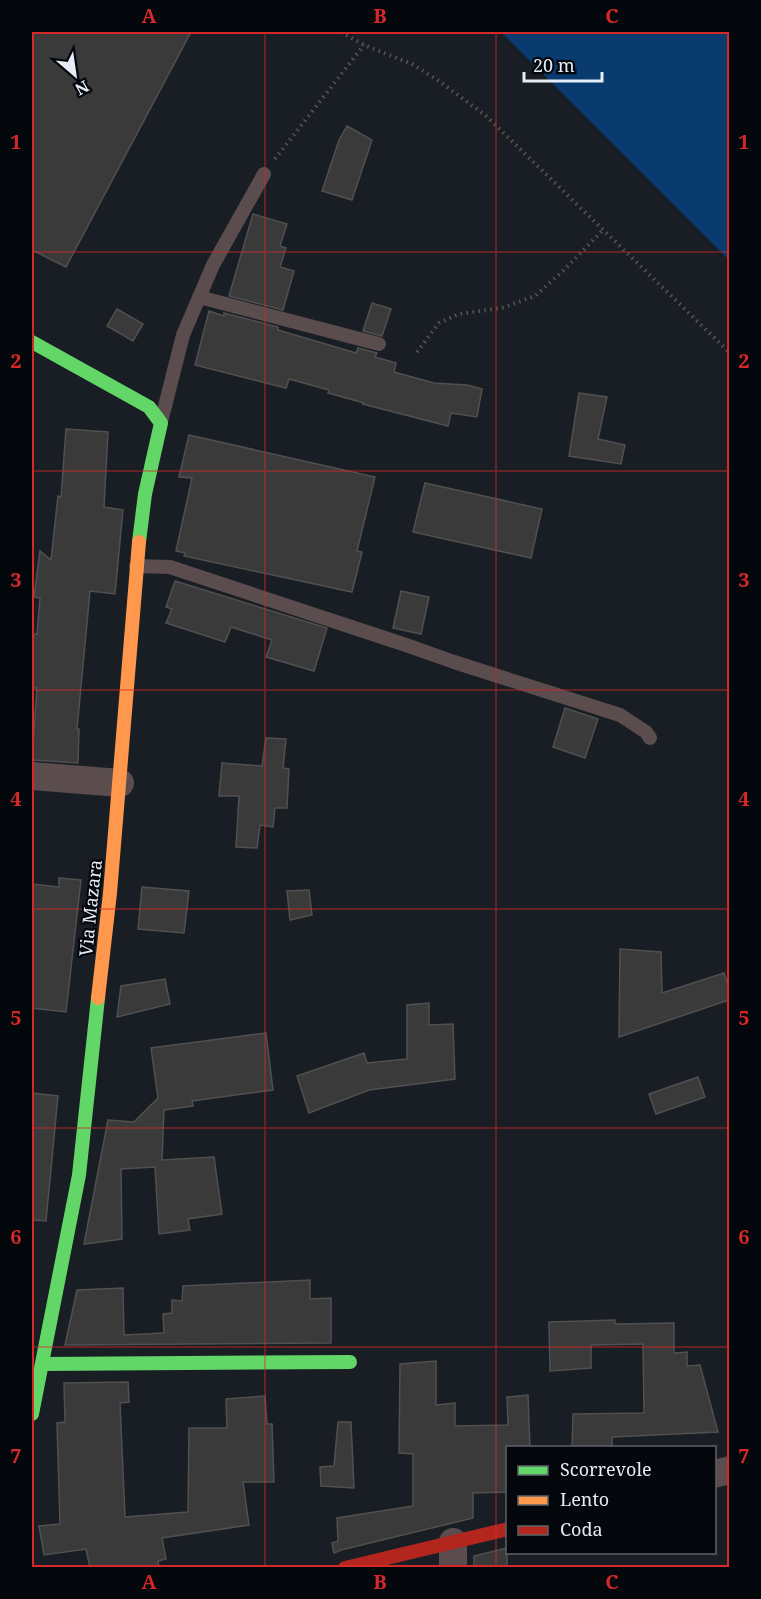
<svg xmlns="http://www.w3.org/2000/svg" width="761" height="1599" font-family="'Noto Serif',serif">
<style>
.green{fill:#093b6f}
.building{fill:#3a3a3b;stroke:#515050;stroke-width:1.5}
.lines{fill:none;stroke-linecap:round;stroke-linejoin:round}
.path{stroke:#5b5355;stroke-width:4;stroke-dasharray:1.5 4.5;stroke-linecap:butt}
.lane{stroke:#5b4c4e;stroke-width:14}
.street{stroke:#5b4c4e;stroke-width:28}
.fast{stroke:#63d668;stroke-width:14}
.slow{stroke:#ff974d;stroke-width:14}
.jam{stroke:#b3261e;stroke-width:14}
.grid{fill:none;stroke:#d62828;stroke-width:1.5;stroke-opacity:0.55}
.labels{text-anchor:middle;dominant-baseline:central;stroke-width:4.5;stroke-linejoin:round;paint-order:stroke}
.street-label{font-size:18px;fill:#e6edf6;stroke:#04070c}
.neatline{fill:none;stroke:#d62828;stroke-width:2}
.grid-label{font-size:20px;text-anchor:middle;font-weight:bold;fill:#d62828}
</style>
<rect width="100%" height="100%" fill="#181e24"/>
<path class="green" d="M501 32H729V260Z"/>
<path class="building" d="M32 32H191L66 267 32 250Z
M347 126 372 140 352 200 322 191 339 140Z
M253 214 287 224 280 246 286 248 280 267 294 271 283 310 229 296Z
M372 303 391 309 382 336 363 331Z
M117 309 143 324 133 341 107 326Z
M209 311 224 316V313L278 327V330L356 353 358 348 377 353 375 357 396 363 394 372 434 383 467 385 482 389 477 417 451 413 448 426 363 404 364 403 328 393 329 390 289 379 286 388 195 365Z
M579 393 607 397 598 439 625 445 621 464 569 456Z
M66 429 108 432 104 507 123 510 115 594 90 591 77 729H79L78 763 32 760 37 688H32V634H37L40 598 34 597 40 551 51 560 58 496 61 497Z
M189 435 375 477 357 551 362 552 352 592 184 556 185 553 176 551 192 478 179 477Z
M425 483 542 509 531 558 413 532Z
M175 581 327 628 314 671 266 657 272 640 231 627 225 642 166 623 172 609 166 607Z
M401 591 429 597 421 634 393 628Z
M565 708 598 719 585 758 553 747Z
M266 738 286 739 283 768 289 769 287 808H275L273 827 260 825 257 848 236 847 239 796H219L222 763 262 766Z
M59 878 81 880 66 1012 32 1008V884L59 887Z
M142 887 189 891 184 933 138 929Z
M309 890 312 915 290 920 287 891Z
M620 949 661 952 662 993 724 973 729 988V1000L619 1037Z
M165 979 170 1004 117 1017 121 986Z
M429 1003V1025L453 1024 455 1079 369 1090 309 1113 297 1076 364 1053 367 1063 407 1059V1005Z
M266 1033 273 1090 192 1101 193 1106 164 1110 162 1160 214 1157 222 1214 188 1219 190 1230 159 1234 155 1167 121 1169 122 1239 84 1244 108 1120 134 1122 158 1098 151 1048Z
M698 1077 705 1097 656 1114 649 1094Z
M32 1093 58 1096 46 1221 32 1220Z
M310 1280V1299L331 1298V1343L65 1345 77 1290 123 1288 124 1335 164 1333 163 1314 172 1313V1300L182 1301 183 1286Z
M615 1320V1324L674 1323V1353L687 1352V1366L700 1365 718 1432 612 1437V1448H572L573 1414 644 1413 643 1344 591 1345V1368L550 1371 549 1322Z
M436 1361V1405L455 1403V1426L508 1425 507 1397 528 1395 530 1448H507V1492L473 1493V1518L341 1550 334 1553 332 1543 338 1541 337 1518 413 1506V1454L399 1453 400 1364Z
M128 1382 129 1402 120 1403 125 1517 188 1512 189 1428H227L226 1399 265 1396 267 1424H272L274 1482H243L249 1525 162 1538 166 1559 158 1561 159 1568H90L86 1549 44 1555 39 1526 60 1524 57 1423 65 1422 64 1383Z
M338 1422H351L354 1488 321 1486 320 1467 334 1466Z
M507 1548V1568H474V1556Z"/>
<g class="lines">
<path class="path" d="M341 32 364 45 412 64 439 81 485 115 730 353
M275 159 364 45
M417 352 439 323 459 314 502 308 535 296 563 271 603 230"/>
<path class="lane" d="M199 297 379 344
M162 418 183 335 213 265 264 174
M136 566 170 567 406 645 454 662 620 715 646 732 650 738"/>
<path class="street" d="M32 776 120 783
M714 1474 730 1470
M453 1542V1568"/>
<path class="fast" d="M32 342 149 407 161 423 145 494 139 542
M42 1364 350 1362
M32 1414 79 1175 98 998"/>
<path class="slow" d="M98 998 110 893 139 542"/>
<path class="jam" d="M345 1568 508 1529"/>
</g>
<path class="grid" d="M265 32V1568M496 32V1568M32 252H730M32 471H730M32 690H730M32 909H730M32 1128H730M32 1347H730"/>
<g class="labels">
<g class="street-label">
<text transform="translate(90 908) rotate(-84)">Via Mazara</text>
</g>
</g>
<rect width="761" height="1599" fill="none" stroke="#04070c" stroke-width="66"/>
<rect x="506" y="1446" width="210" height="108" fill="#04070c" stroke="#5e636a" stroke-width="1.5"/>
<rect x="518" y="1466" width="30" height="9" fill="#63d668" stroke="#5e636a" stroke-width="1.5"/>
<text x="560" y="1476" font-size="18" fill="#e6edf6">Scorrevole</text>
<rect x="518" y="1496" width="30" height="9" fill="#ff974d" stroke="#5e636a" stroke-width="1.5"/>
<text x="560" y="1506" font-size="18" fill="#e6edf6">Lento</text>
<rect x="518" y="1526" width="30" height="9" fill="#b3261e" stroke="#5e636a" stroke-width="1.5"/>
<text x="560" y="1536" font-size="18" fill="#e6edf6">Coda</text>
<g transform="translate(75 75) rotate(151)" stroke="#04070c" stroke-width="4.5" paint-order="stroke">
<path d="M0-4.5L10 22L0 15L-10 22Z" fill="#e6edf6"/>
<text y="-9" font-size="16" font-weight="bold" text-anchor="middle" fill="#e6edf6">N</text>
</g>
<path d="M524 72v9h78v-9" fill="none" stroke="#e6edf6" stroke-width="3"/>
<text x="533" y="72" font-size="18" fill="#e6edf6" stroke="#04070c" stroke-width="4.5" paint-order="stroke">20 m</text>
<rect x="33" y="33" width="695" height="1533" class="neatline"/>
<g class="grid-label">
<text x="149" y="23">A</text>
<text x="380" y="23">B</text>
<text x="612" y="23">C</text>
<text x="16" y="149">1</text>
<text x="744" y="149">1</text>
<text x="16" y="368">2</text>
<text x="744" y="368">2</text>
<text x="16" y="587">3</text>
<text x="744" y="587">3</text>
<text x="16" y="806">4</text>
<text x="744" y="806">4</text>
<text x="16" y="1025">5</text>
<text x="744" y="1025">5</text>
<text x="16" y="1244">6</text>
<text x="744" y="1244">6</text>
<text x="16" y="1463">7</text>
<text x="744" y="1463">7</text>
<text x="149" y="1589">A</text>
<text x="380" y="1589">B</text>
<text x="612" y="1589">C</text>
</g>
</svg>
